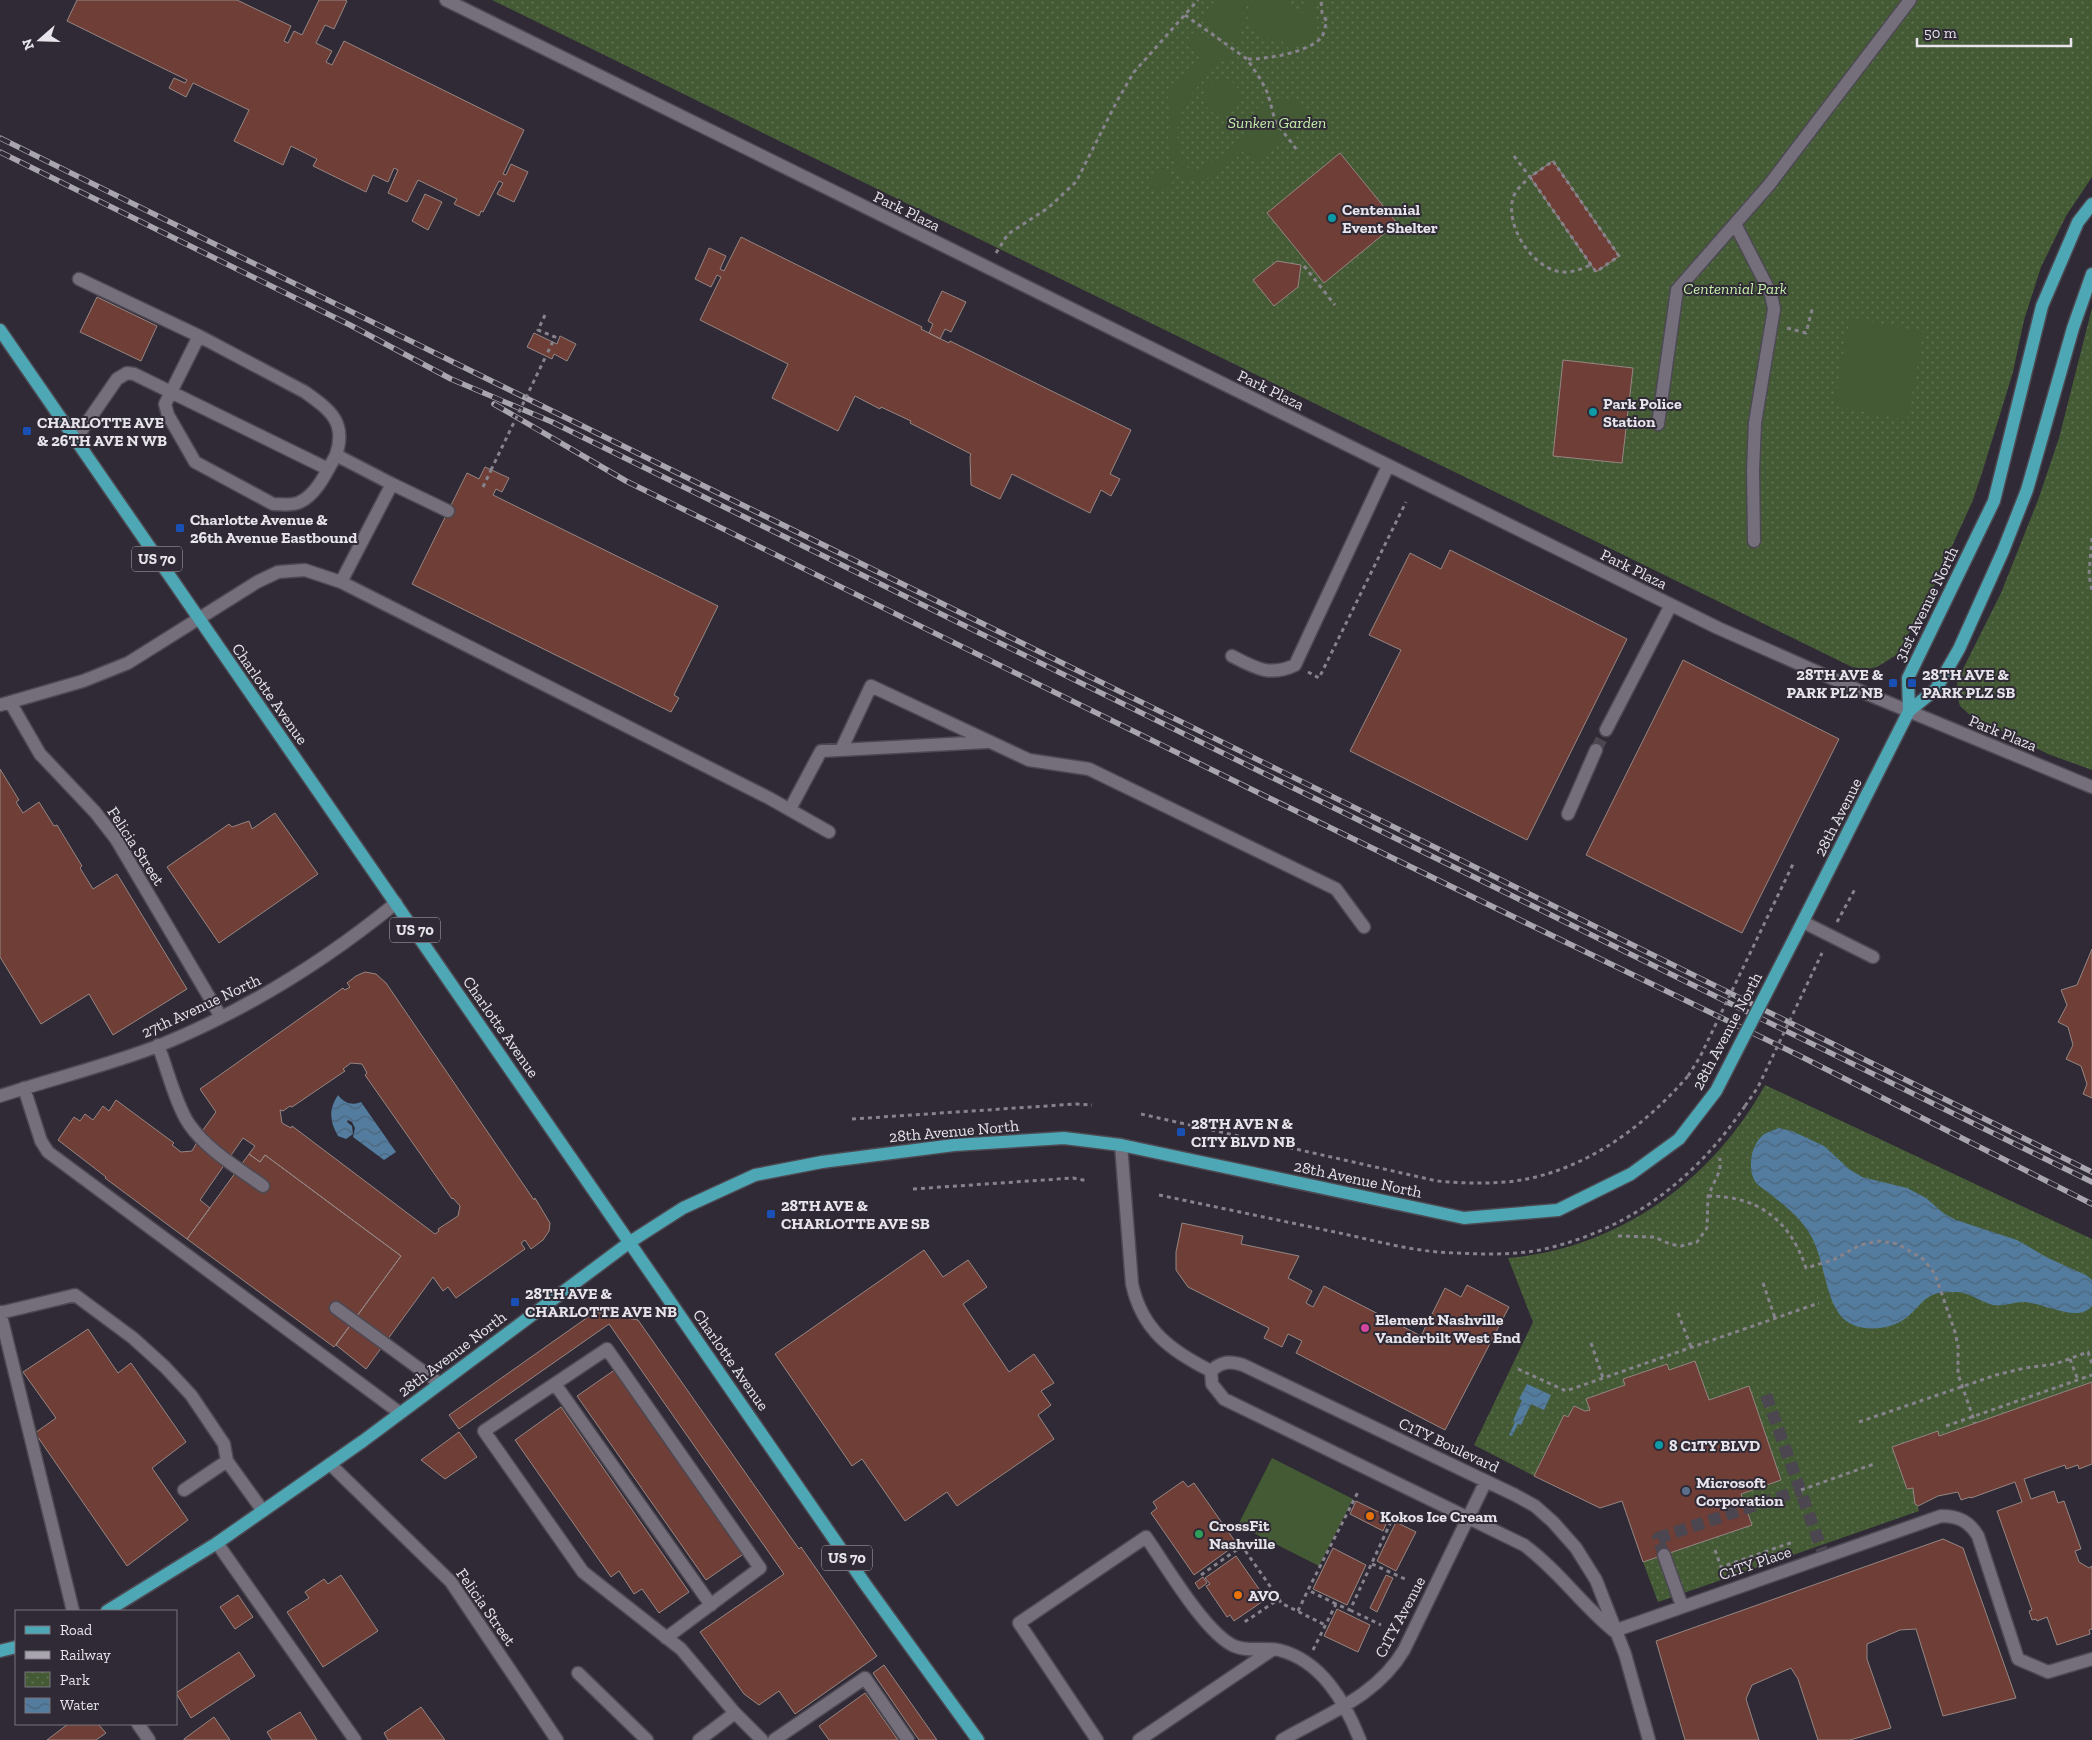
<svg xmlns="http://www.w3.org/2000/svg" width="2092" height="1740" font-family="'Zilla Slab',serif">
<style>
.park{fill:url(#park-dots)}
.garden{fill:#445a34}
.water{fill:url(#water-waves)}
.building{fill:#6f3e37;stroke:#968683;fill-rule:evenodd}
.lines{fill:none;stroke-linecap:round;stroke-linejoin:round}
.minor-tunnel{stroke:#4b4650;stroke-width:12;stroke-dasharray:12 6;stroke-linecap:butt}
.minor-casing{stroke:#4d4952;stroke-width:15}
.major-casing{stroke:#4d4952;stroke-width:15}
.path{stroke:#87838c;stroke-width:3;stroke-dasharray:4 4;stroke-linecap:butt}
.minor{stroke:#756f7c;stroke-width:12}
.major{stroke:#4da7b5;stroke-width:12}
.rail-casing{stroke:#a9a5ae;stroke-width:5.5}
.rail{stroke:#2f2a35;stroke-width:4;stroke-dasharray:11;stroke-linecap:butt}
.major-bridge-casing{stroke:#4d4952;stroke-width:15;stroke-linecap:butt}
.path-bridge{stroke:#87838c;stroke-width:3;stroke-dasharray:4 4;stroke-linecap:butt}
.major-bridge{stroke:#4da7b5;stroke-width:12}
.culture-dot{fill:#0f9aa8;stroke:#2f2a35;stroke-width:2}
.transit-dot{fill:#1a4fb4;stroke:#2f2a35;stroke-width:2}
.hotel-dot{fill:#d1479c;stroke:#2f2a35;stroke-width:2}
.service-dot{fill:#5c6f8a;stroke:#2f2a35;stroke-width:2}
.food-dot{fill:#e8710a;stroke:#2f2a35;stroke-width:2}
.leisure-dot{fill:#2e9e5b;stroke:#2f2a35;stroke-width:2}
.labels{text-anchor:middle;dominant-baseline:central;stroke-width:4;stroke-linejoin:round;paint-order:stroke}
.shield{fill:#2f2a35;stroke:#b0acb4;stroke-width:1}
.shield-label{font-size:15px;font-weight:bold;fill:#e7e4eb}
.park-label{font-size:16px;font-style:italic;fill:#c6f0ab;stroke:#2f2a35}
.poi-label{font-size:16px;font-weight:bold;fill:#e7e4eb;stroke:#2f2a35;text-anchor:start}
.street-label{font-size:16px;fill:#e7e4eb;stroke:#2f2a35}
</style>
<defs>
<pattern id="park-dots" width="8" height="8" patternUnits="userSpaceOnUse" patternTransform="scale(1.25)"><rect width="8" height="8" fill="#445a34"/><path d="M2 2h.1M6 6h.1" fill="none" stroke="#5f7252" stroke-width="1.8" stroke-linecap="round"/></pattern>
<pattern id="water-waves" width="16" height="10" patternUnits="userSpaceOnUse" patternTransform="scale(1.25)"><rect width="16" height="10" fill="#537c9f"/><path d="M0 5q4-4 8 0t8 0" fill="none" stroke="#4d667b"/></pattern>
</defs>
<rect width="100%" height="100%" fill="#2f2a35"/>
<path class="park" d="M492 0H2092V177L2066 216 2041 267 2024 320 2013 372 1982 473 1973 500 1934 586 1898 654 1877 667 1868 669 1852 667Z
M2092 308V770L2048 754 1971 716 1960 706 1958 699 1957 681 2001 593 2038 500 2059 438Z
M1765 1085 2092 1239V1382L1939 1436 1937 1431 1893 1447 1907 1489 1913 1488 1919 1511 1658 1602 1643 1562 1751 1525 1741 1494 1781 1480 1749 1387 1709 1400 1669 1370 1667 1364 1623 1379 1625 1385 1586 1399 1590 1410 1585 1411 1574 1406 1568 1417 1564 1415 1534 1476 1474 1445 1533 1322 1508 1258C1618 1249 1713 1180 1765 1085Z"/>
<path class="garden" d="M1213 0H1244L1243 29 1240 35 1242 49 1202 21 1207 14 1210 4 1214 3Z
M1253 0H1285L1288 5 1293 6 1302 13 1304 0H1315C1316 9 1318 27 1316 34L1309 41 1289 48 1283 45V41C1276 37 1270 40 1263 37 1256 34 1246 19 1247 11 1248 7 1251 3 1253 0Z
M1196 30 1237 57 1235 60H1225L1220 63C1190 92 1161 125 1188 168L1196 170 1205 167 1233 148 1258 114V105L1266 106 1283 97 1303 105 1315 115 1260 161 1246 149 1219 173 1200 181H1187C1176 171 1168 150 1168 135 1168 128 1171 122 1171 115 1171 99 1162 100 1174 82L1180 83 1201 58 1188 44 1189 37Z
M1204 97a18 18 0 1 1 36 0a18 18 0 1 1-36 0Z
M1151 179a11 11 0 1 1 22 0a11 11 0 1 1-22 0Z
M1850 318 1924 332 1907 420 1834 406Z
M1272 1458 1353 1499 1319 1566 1238 1525Z"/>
<path class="water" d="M338 1095C344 1103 352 1106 361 1102L396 1152 384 1160 353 1137 355 1128 352 1122 348 1120 347 1122 352 1126 353 1134 346 1139 338 1136C330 1122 328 1110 338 1095Z
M1779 1128 1792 1131 1824 1146 1849 1169 1862 1177 1907 1188 1926 1198 1943 1213 1956 1220 2017 1240 2048 1258 2086 1275 2092 1280V1306C2077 1324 2043 1302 2023 1302 2013 1302 2004 1307 1993 1305 1981 1302 1970 1293 1958 1292 1951 1292 1941 1292 1935 1294 1922 1298 1916 1311 1906 1318 1890 1330 1861 1333 1845 1320 1825 1303 1825 1260 1811 1236 1798 1213 1777 1200 1757 1184 1747 1172 1750 1148 1761 1137 1765 1132 1773 1131 1779 1128Z
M1527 1384 1551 1395 1544 1410 1531 1404 1521 1425 1518 1424 1512 1436 1509 1435 1515 1422 1513 1421 1522 1400 1519 1399Z"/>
<path class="building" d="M77 0H237L291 26 284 41 288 43 294 31 302 35 319 0H345L347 1 334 29 325 25 316 43 332 51 326 62 332 65 344 41 524 130 503 174 506 175 511 164 528 172 514 202 497 194 503 183 499 181 483 212 481 211 479 216 454 204 457 199 418 180 407 202 388 193 398 170 394 168 388 182 373 175 366 192 313 166 317 159 291 146 283 165 234 141 249 110 193 83 186 97 169 88 174 78 185 83 187 80 67 21Z
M1340 153 1397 223 1324 283 1267 213Z
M1553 161 1619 256 1596 272 1530 177Z
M425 194 442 202 428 230 412 221Z
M741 237 922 327 921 329 949 343 950 341 1131 430 1110 474 1120 479 1111 496 1101 490 1090 513 1012 474 1000 499 971 485 970 457 971 454 910 423 911 421 881 407 880 409 855 396 838 431 772 398 788 364 700 320 721 277 717 275 711 287 695 279 709 248 726 256 720 269 724 271Z
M1277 261 1301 265 1298 287 1274 306 1253 280Z
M942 291 966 302 951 332 945 329 940 339 929 333 933 324 928 321Z
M97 297 157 326 141 361 80 332Z
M534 333 557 344 560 336 576 344 567 361 554 354 552 359 527 347Z
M1563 360 1633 368 1622 463 1553 456Z
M485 467 509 478 502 492 496 489 493 495 718 606 674 695 679 698 671 712 412 584 467 473 479 479Z
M1450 550 1627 639 1527 840 1350 751 1401 650 1369 635 1410 553 1441 569Z
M1683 660 1839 739 1742 933 1586 855Z
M0 769 19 800 16 802 23 813 39 802 54 826 57 825 82 866 80 868 93 889 117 874 187 989 113 1035 89 994 41 1024 0 957Z
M275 813 318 874 219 943 167 867 229 824 232 827 249 821 252 829Z
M2092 949V1098L2083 1094 2087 1084 2081 1066 2066 1059 2073 1045 2068 1027 2058 1022 2067 1005 2061 990 2077 985Z
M365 972 376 974 386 983 534 1200 535 1198 550 1223 549 1231 543 1240 531 1249 525 1240 521 1243 525 1249 456 1298 448 1287 443 1291 433 1277 366 1369 336 1345 401 1256 265 1155 260 1162 249 1154 255 1146 243 1138 200 1200 210 1208 187 1239 105 1178 106 1177 58 1140 74 1117 80 1121 85 1114 93 1120 103 1106 109 1111 116 1100 174 1143 172 1145 181 1152 192 1151 197 1142 195 1141 216 1112 200 1089 343 988 345 990 350 987 347 983 356 976ZM351 1063 362 1064 367 1073 365 1075 452 1199 453 1198 460 1206 458 1216 438 1229 439 1231 435 1234 292 1126 291 1128 282 1123 280 1110 283 1111 290 1106 292 1107 345 1071 343 1069Z
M249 1154 260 1162 265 1155 401 1256 334 1347 187 1239Z
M1182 1223 1243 1236 1241 1244 1299 1256 1288 1278 1312 1291 1306 1303 1313 1307 1324 1286 1421 1336 1445 1288 1461 1297 1467 1285 1509 1307 1445 1430 1296 1353 1302 1341 1288 1334 1282 1347 1264 1338 1269 1328 1188 1287 1176 1270V1252Z
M924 1250 943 1277 968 1260 987 1287 963 1304 1009 1372 1034 1354 1054 1383 1041 1391 1051 1405 1038 1415 1054 1439 957 1506 947 1492 905 1521 862 1459 852 1466 775 1354Z
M595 1312 638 1320 799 1549 801 1547 877 1656 795 1714 779 1691 759 1705 744 1694 700 1632 784 1574 609 1324 459 1429 449 1415Z
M88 1329 118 1373 131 1363 186 1442 152 1468 188 1520 127 1566 35 1433 56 1418 23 1372Z
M1695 1361 1709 1400 1749 1386 1781 1480 1741 1494 1752 1525 1643 1562 1622 1501 1600 1508 1534 1476 1564 1415 1568 1417 1574 1406 1585 1411 1590 1410 1586 1399 1625 1385 1623 1379 1667 1364 1669 1370Z
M616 1369 745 1553 706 1580 577 1396Z
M2092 1382V1464L2079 1469 2078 1465 2066 1469 2065 1465 2024 1479 2031 1499 2054 1491 2058 1503 2064 1501 2081 1549 2075 1551 2079 1562 2089 1568 2092 1566V1629L2089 1630 2090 1634 2057 1645 2047 1617 2037 1621 2036 1619 2032 1620 2029 1611 2032 1610 1997 1511 2022 1502 2015 1482 1971 1498 1970 1497 1961 1500 1958 1492 1938 1496 1918 1506 1915 1504 1913 1488 1907 1489 1892 1447 1938 1431 1939 1436Z
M561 1407 689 1592 659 1613 642 1589 634 1594 619 1571 611 1577 515 1440Z
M459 1432 477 1457 445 1479 421 1460Z
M1183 1481 1188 1487 1194 1483 1237 1544 1194 1575 1151 1513 1157 1508 1153 1502Z
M1356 1501 1389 1517 1383 1531 1350 1514Z
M1396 1522 1416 1532 1396 1571 1377 1561Z
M1943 1539 1963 1548 2016 1698 1943 1716 1916 1629 1900 1630 1867 1644V1659L1891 1728 1850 1740H1818L1798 1679 1791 1668 1752 1685 1746 1699 1759 1740H1685L1656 1641Z
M1333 1548 1366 1565 1347 1605 1313 1589Z
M1236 1556 1266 1599 1234 1621 1230 1615 1227 1617 1206 1586 1210 1584 1205 1578Z
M341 1575 378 1631 323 1667 287 1612 309 1598 305 1592 324 1579 328 1584Z
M1386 1575 1393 1578 1377 1612 1370 1608Z
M1203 1577 1207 1583 1199 1589 1195 1583Z
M238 1595 253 1617 235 1629 220 1607Z
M1337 1609 1370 1625 1358 1652 1324 1636Z
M239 1652 255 1676 191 1718 176 1693Z
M884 1665 937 1740H919L873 1673Z
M865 1693 898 1740H829L819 1726Z
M421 1707 445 1740H388L384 1733Z
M300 1712 317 1740H272L267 1732Z
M214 1717 230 1740H184V1739Z
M68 1724H98L106 1733 96 1740H47Z"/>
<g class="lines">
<path class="minor-tunnel" d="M1596 750 1606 730
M1766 1395 1824 1556
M1664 1555 1658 1538 1801 1490"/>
<g class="minor-casing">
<path id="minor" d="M446 0 1718 628 1865 693 2092 787
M1735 224 1771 294 1774 309 1755 423 1753 470 1754 541
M79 279 199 336
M1658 424 1677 290 1769 185 1910 0
M75 440 117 379 127 373 134 374 328 469
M336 455C327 471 317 494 300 502 292 506 282 504 273 504L195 462 168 415 165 404 199 336 305 392C330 410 347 422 336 455L392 484 341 582
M392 484 448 511
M1232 656C1255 668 1270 677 1295 665L1388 466
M10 702 40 754 95 812 116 839 221 1017
M0 705 83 681 128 663 257 582 278 572 305 570 341 582 769 798 829 832
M1606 730 1671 605
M841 750 871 686 1029 760 1089 769 1336 889 1364 927
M790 809 821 751 987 742
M1568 814 1596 750
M1803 922 1873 957
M158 1045C167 1068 176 1105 189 1124 207 1150 238 1168 263 1186
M24 1088 41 1141 48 1152 400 1413
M0 1096C54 1078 110 1065 163 1044 248 1009 325 961 396 903
M1121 1145 1132 1284C1142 1330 1171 1351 1211 1371
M336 1308 439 1383
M0 1312 73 1611
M0 1313 75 1295 133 1338 165 1367 191 1395 224 1444 227 1461 263 1511
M1211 1371C1222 1361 1230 1361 1243 1365L1515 1495 1535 1506 1553 1522 1576 1548 1596 1580 1625 1654 1649 1740
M1211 1371 1212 1384 1224 1399 1524 1545C1558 1570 1582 1605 1614 1631
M555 1384 711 1605
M330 1464 451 1582 557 1740
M184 1490 227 1461
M217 1543 355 1740
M1664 1555 1682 1606
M1614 1631 1941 1516C1958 1516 1969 1521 1978 1536L2018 1659 2048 1672 2092 1659
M666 1638 760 1568 607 1349 484 1431 583 1572 681 1649 735 1713 762 1740
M578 1673 647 1740
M138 1724 149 1740
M699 1740 735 1713
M774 1740 865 1678 908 1740
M1097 1740 1019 1623 1146 1537C1165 1564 1205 1633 1234 1646 1247 1652 1265 1647 1279 1650 1322 1661 1345 1702 1360 1740
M1139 1740 1272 1650
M1282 1740C1327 1714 1377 1696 1404 1650L1486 1481"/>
</g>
<g class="major-casing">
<path id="major" d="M0 330 865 1584 978 1740
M1909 711 1908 678 1994 501 2042 306 2078 222 2092 204
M1795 937 1909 711 1936 689 1959 649 2003 551 2027 490 2073 328 2092 274
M107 1611 217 1543 363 1441 630 1242 683 1208 755 1175 822 1162 954 1145 1064 1138 1121 1145 1464 1218 1558 1210 1631 1174 1679 1139 1716 1091
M0 1651 16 1647"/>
</g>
<path class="path" d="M1185 15 1247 59 1261 80 1268 94 1275 121 1297 150
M1248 59C1267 59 1308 53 1322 37 1324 33 1325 26 1327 22L1322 13 1321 0
M1514 156 1530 177C1523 184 1516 189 1513 198 1505 226 1532 268 1561 272 1572 273 1581 269 1591 265
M1553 161 1619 256 1596 272 1530 177Z
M996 253 1008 234 1048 208 1076 182 1117 101 1134 72 1198 0
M1304 266 1335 305
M545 315 538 330 555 337 546 356
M1787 328 1806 333 1813 306
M483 487 491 470
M2092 538 2089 574 2092 592
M1308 672 1319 678 1406 502
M1837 922 1855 889
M1141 1114 1437 1181C1460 1183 1483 1184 1506 1182 1579 1175 1641 1130 1688 1076
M852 1119 1076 1104 1092 1105
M913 1189 1073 1178 1088 1181
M1159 1195C1216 1207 1273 1219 1330 1231 1365 1238 1402 1249 1438 1252 1471 1254 1507 1256 1540 1250 1628 1231 1695 1180 1745 1106
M1708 1196C1758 1196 1790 1220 1806 1268L1833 1260 1860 1245 1879 1241 1898 1244 1923 1259 1935 1274 1955 1332 1958 1346V1374L1975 1423
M1618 1236 1654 1237 1670 1244 1681 1246 1697 1242 1707 1228 1708 1196 1720 1170V1158
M1763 1283 1775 1318
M1678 1313 1691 1347
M1591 1343 1603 1378
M2070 1359 2078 1380
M1518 1369 1566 1391 1819 1303
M1859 1422 1996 1375 2025 1368 2055 1364 2088 1352 2092 1364
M1946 1426 2092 1375
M1801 1490 1874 1464
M1715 1550 1721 1567 1793 1542
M1372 1564 1405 1579
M1201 1575 1242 1546 1279 1599 1243 1623
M1279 1599 1281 1603 1325 1625
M1336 1604 1308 1590 1358 1492
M1350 1610 1381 1625
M1298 1611 1308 1590
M1313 1650 1336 1604 1350 1610 1396 1511"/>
<use href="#minor" class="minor"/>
<use href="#major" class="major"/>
<g class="rail-casing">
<path id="rail" d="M0 138 2092 1172
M0 152 350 325 451 379 552 422 2092 1182
M494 404 626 481 1265 796 1800 1056 2092 1204"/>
</g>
<use href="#rail" class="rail"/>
<g class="major-bridge-casing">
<path id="major-bridge" d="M1716 1091 1795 937"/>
</g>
<path class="path-bridge" d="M491 470 546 356
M1688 1076 1700 1057 1794 862
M1745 1106 1758 1087 1822 953"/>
<use href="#major-bridge" class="major-bridge"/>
</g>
<g class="culture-dot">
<circle cx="1332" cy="218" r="5"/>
<circle cx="1593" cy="412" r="5"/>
<circle cx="1659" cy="1445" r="5"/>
</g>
<g class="transit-dot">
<rect x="22" y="426" width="10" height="10" rx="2.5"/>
<rect x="175" y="523" width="10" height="10" rx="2.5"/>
<rect x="1888" y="678" width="10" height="10" rx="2.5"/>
<rect x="1907" y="678" width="10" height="10" rx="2.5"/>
<rect x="1176" y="1127" width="10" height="10" rx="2.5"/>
<rect x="766" y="1209" width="10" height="10" rx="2.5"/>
<rect x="510" y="1297" width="10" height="10" rx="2.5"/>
</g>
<circle class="hotel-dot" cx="1365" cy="1328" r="5"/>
<circle class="service-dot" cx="1686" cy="1491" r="5"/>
<g class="food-dot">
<circle cx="1370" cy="1516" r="5"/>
<circle cx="1238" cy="1595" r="5"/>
</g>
<circle class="leisure-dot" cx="1199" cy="1534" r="5"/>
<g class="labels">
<g class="shield">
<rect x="132" y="546.5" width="50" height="25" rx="4"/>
<rect x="390" y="917.5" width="50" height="25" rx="4"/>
<rect x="822" y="1545.5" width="50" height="25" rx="4"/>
</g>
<g class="shield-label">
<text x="157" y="559">US 70</text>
<text x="415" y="930">US 70</text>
<text x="847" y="1558">US 70</text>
</g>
<g class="park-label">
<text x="1277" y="122">Sunken Garden</text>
<text x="1735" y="288">Centennial Park</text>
</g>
<g class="poi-label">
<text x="1342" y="209">Centennial<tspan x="1342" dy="18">Event Shelter</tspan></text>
<text x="1603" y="403">Park Police<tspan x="1603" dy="18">Station</tspan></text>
<text x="37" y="422">CHARLOTTE AVE<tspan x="37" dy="18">&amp; 26TH AVE N WB</tspan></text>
<text x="190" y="519">Charlotte Avenue &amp;<tspan x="190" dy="18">26th Avenue Eastbound</tspan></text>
<text x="1883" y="674" text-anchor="end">28TH AVE &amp;<tspan x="1883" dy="18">PARK PLZ NB</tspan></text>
<text x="1922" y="674">28TH AVE &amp;<tspan x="1922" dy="18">PARK PLZ SB</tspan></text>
<text x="1191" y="1123">28TH AVE N &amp;<tspan x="1191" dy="18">CITY BLVD NB</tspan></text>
<text x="781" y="1205">28TH AVE &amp;<tspan x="781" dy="18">CHARLOTTE AVE SB</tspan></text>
<text x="525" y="1293">28TH AVE &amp;<tspan x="525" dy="18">CHARLOTTE AVE NB</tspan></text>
<text x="1375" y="1319">Element Nashville<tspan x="1375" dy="18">Vanderbilt West End</tspan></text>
<text x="1669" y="1445">8 C1TY BLVD</text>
<text x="1696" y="1482">Microsoft<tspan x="1696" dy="18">Corporation</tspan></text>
<text x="1380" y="1516">Kokos Ice Cream</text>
<text x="1209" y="1525">CrossFit<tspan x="1209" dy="18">Nashville</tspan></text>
<text x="1248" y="1595">AVO</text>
</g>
<g class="street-label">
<text transform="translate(907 211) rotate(26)">Park Plaza</text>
<text transform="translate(1271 390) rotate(26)">Park Plaza</text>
<text transform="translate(1634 569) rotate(26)">Park Plaza</text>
<text transform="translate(1926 604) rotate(-64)">31st Avenue North</text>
<text transform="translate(270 694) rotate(55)">Charlotte Avenue</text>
<text transform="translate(2003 733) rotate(22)">Park Plaza</text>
<text transform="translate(1838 817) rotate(-63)">28th Avenue</text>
<text transform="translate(136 846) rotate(57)">Felicia Street</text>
<text transform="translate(201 1006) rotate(-25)">27th Avenue North</text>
<text transform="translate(501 1027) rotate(55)">Charlotte Avenue</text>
<text transform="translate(1727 1031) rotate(-62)">28th Avenue North</text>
<text transform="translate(954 1131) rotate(-5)">28th Avenue North</text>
<text transform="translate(1358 1179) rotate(12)">28th Avenue North</text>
<text transform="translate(452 1354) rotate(-37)">28th Avenue North</text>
<text transform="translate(731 1360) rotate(55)">Charlotte Avenue</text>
<text transform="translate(1449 1445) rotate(25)">C1TY Boulevard</text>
<text transform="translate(1755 1563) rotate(-19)">C1TY Place</text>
<text transform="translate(486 1607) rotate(55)">Felicia Street</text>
<text transform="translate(1400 1617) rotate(-62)">C1TY Avenue</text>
</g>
</g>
<rect x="15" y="1610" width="162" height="115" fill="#2f2a35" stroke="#79747e"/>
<rect x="25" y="1626" width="25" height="8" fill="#4da7b5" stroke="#79747e"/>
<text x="60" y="1635" font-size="15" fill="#e7e4eb">Road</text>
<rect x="25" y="1651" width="25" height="8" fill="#a9a5ae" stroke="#79747e"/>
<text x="60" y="1660" font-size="15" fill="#e7e4eb">Railway</text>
<rect x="25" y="1672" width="25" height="15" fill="url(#park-dots)" stroke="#79747e"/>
<text x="60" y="1685" font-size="15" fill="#e7e4eb">Park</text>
<rect x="25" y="1698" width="25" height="15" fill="url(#water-waves)" stroke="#79747e"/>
<text x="60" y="1710" font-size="15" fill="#e7e4eb">Water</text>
<g transform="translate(40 40) rotate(250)" stroke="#2f2a35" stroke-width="4" paint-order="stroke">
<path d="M0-4L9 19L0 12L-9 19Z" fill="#e7e4eb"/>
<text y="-8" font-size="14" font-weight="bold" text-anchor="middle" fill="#e7e4eb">N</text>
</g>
<path d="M1917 38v8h154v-8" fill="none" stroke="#e7e4eb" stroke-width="2.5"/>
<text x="1924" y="38" font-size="15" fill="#e7e4eb" stroke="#2f2a35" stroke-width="4" paint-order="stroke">50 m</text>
</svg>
